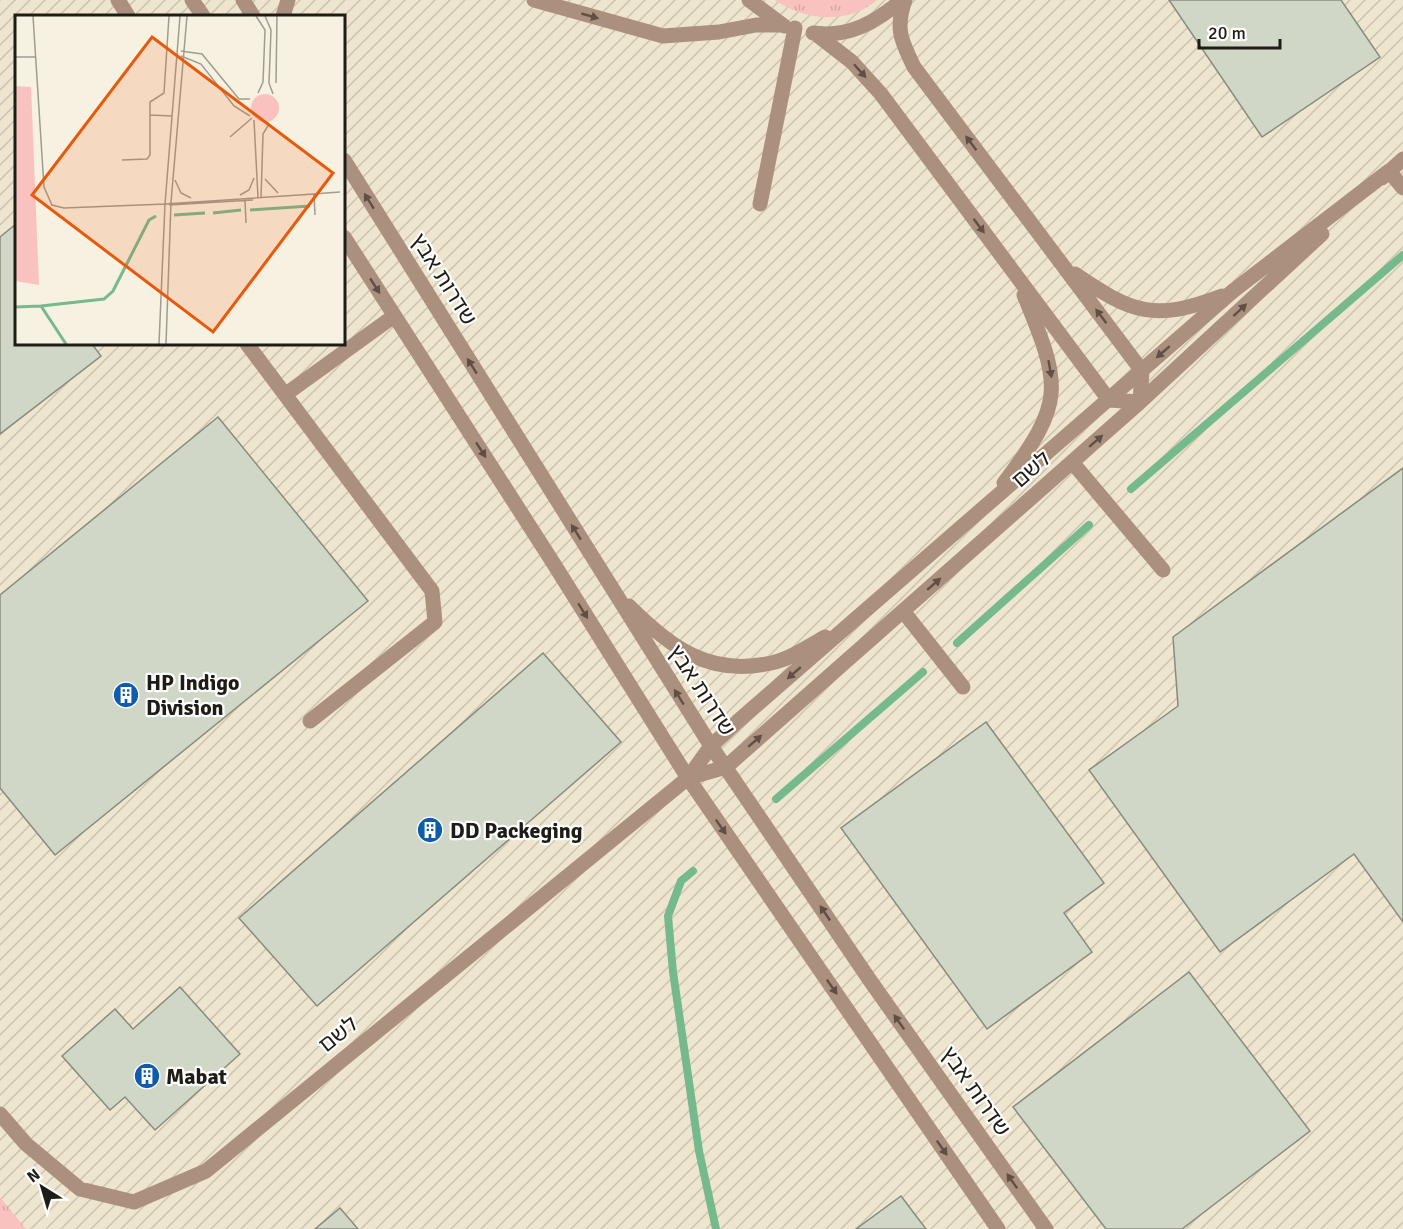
<svg xmlns="http://www.w3.org/2000/svg" width="1403" height="1229" font-family="Signika,'Noto Sans Hebrew',sans-serif">
<style>
.industrial{fill:url(#industrial-furrows);fill-rule:evenodd}
.park{fill:url(#park-tufts)}
.lines{fill:none;stroke-linecap:round;stroke-linejoin:round}
.stream{stroke:#75b98d;stroke-width:8}
.building{fill:#d1d7c7;stroke:#878c7d;stroke-width:1.5}
.minor{stroke:#ac907e;stroke-width:15}
.oneway{fill:#5e5045}
.labels{text-anchor:middle;dominant-baseline:central;stroke-width:4.5;stroke-linejoin:round;paint-order:stroke}
.street-label{font-size:22px;fill:#1e1c16;stroke:#fefefe}
.poi-label{font-size:22px;font-weight:bold;fill:#1e1c16;stroke:#fefefe;text-anchor:start}
.inset-river{fill:none;stroke:#75b98d;stroke-width:3}
.inset-road{fill:none;stroke:#a09c90;stroke-width:1.5}
.view{fill:#e8590c;fill-opacity:0.15;stroke:#e8590c;stroke-width:3}
.inset-edge{fill:none;stroke:#1e1c16;stroke-width:3}
</style>
<defs>
<pattern id="industrial-furrows" width="10" height="10" patternUnits="userSpaceOnUse" patternTransform="scale(1.5)"><rect width="10" height="10" fill="#eee5ce"/><path d="M-1 1l2-2M0 10L10 0M9 11l2-2" fill="none" stroke="#ccc4b0"/></pattern>
<pattern id="park-tufts" width="24" height="20" patternUnits="userSpaceOnUse" patternTransform="scale(1.5)"><rect width="24" height="20" fill="#fac2be"/><path d="M3 7l-1-3M5 7V3M7 7l1-3M15 17l-1-3M17 17v-4M19 17l1-3" fill="none" stroke="#d6a6a3"/></pattern>
</defs>
<rect width="100%" height="100%" fill="#f7f1e1"/>
<path class="industrial" d="M0 0H1403V1229H0ZM16 16H344V344H16Z"/>
<path class="park" d="M775 0H877C848 25 804 21 775 0Z
M0 1197 26 1229H0Z"/>
<g class="lines">
<path class="stream" d="M1131 489 1403 255
M957 643 1089 525
M776 799 923 672
M693 871 681 881 668 916 673 972 699 1151 716 1229"/>
</g>
<path class="building" d="M1169 0H1341L1380 57 1262 137Z
M16 224V344H92L101 356 0 434V237Z
M218 417 368 601 55 855 0 788V595Z
M1403 468V922L1354 854 1220 952 1089 770 1178 706 1173 637Z
M543 653 621 742 317 1006 239 918Z
M986 722 1104 883 1064 913 1092 952 987 1029 841 828Z
M1189 972 1310 1131 1182 1229H1106L1013 1107Z
M180 987 240 1054 155 1130 125 1097 110 1110 62 1056 115 1009 133 1029Z
M901 1196 926 1229H856Z
M340 1208 358 1229H315Z"/>
<g class="lines">
<path class="minor" d="M118 0 128 16
M192 0 203 16
M243 0 253 16
M534 0 663 36 719 32 756 25H781
M749 0 784 26
M283 16 288 0
M813 33C849 38 876 22 902 0
M816 34 852 62 881 94 1109 400 1140 402 1142 371 914 67C901 40 895 29 905 0
M344 160 711 746 869 979 1046 1229
M1389 171 1403 188
M1382 178 1403 159
M760 204 795 28
M344 237 552 561 688 778 998 1229
M1075 274C1132 313 1154 322 1222 296
M247 344 432 591 435 622 310 721
M286 394 394 316
M1072 462 1163 570
M1004 483C1065 402 1062 387 1024 295
M629 606C670 647 709 677 771 663 790 659 809 646 825 637
M903 611 963 687
M688 778 726 767 1140 402 1322 234
M0 1114 26 1144 80 1189 134 1202 206 1171 688 778 711 746 737 722 1233 291 1389 171"/>
</g>
<defs><path id="oneway-solid" d="M-6-.8H1V-3.2L6.5 0L1 3.2V.8H-6Z" transform="scale(1.5)"/></defs>
<g class="oneway">
<use href="#oneway-solid" transform="translate(590 16) rotate(16)"/>
<use href="#oneway-solid" transform="translate(860 71) rotate(48)"/>
<use href="#oneway-solid" transform="translate(971 143) rotate(-127)"/>
<use href="#oneway-solid" transform="translate(369 201) rotate(-122)"/>
<use href="#oneway-solid" transform="translate(979 226) rotate(53)"/>
<use href="#oneway-solid" transform="translate(375 286) rotate(57)"/>
<use href="#oneway-solid" transform="translate(1240 310) rotate(-43)"/>
<use href="#oneway-solid" transform="translate(1101 316) rotate(-127)"/>
<use href="#oneway-solid" transform="translate(1163 352) rotate(139)"/>
<use href="#oneway-solid" transform="translate(472 366) rotate(-122)"/>
<use href="#oneway-solid" transform="translate(1050 369) rotate(80)"/>
<use href="#oneway-solid" transform="translate(1096 441) rotate(-41)"/>
<use href="#oneway-solid" transform="translate(481 450) rotate(57)"/>
<use href="#oneway-solid" transform="translate(576 532) rotate(-122)"/>
<use href="#oneway-solid" transform="translate(934 584) rotate(-41)"/>
<use href="#oneway-solid" transform="translate(583 611) rotate(58)"/>
<use href="#oneway-solid" transform="translate(794 673) rotate(139)"/>
<use href="#oneway-solid" transform="translate(679 697) rotate(-122)"/>
<use href="#oneway-solid" transform="translate(755 741) rotate(-41)"/>
<use href="#oneway-solid" transform="translate(721 827) rotate(55)"/>
<use href="#oneway-solid" transform="translate(825 913) rotate(-124)"/>
<use href="#oneway-solid" transform="translate(832 987) rotate(55)"/>
<use href="#oneway-solid" transform="translate(899 1022) rotate(-125)"/>
<use href="#oneway-solid" transform="translate(942 1148) rotate(55)"/>
<use href="#oneway-solid" transform="translate(1012 1181) rotate(-125)"/>
</g>
<defs>
<g id="building-disc" transform="scale(1.35)"><circle r="9.5" fill="#0e5cab" stroke="#fefefe"/><path d="M-4-6H4V6H1V3H-1V6H-4ZM-2.5-4.3h1.7v1.8h-1.7ZM.8-4.3h1.7v1.8H.8ZM-2.5-1h1.7V.8h-1.7ZM.8-1h1.7V.8H.8Z" fill="#fff"/></g>
</defs>
<g fill-rule="evenodd">
<use href="#building-disc" x="126" y="695"/>
<use href="#building-disc" x="430" y="830"/>
<use href="#building-disc" x="147" y="1076"/>
</g>
<g class="labels">
<g class="street-label">
<text transform="translate(444 279) rotate(58)">שדרות אבץ</text>
<text transform="translate(1031 469) rotate(-41)">לשם</text>
<text transform="translate(702 690) rotate(57)">שדרות אבץ</text>
<text transform="translate(338 1034) rotate(-39)">לשם</text>
<text transform="translate(976 1091) rotate(55)">שדרות אבץ</text>
</g>
<g class="poi-label">
<text x="146" y="682">HP Indigo<tspan x="146" dy="25">Division</tspan></text>
<text x="450" y="830">DD Packeging</text>
<text x="166" y="1076">Mabat</text>
</g>
</g>
<g transform="translate(15 15)">
<rect width="330" height="330" fill="#f7f1e1"/>
<path d="M0 71 16 72 24 270 0 266ZM236 93a14 14 0 1 1 28 0a14 14 0 1 1-28 0Z" fill="#fac2be"/>
<path class="inset-river" d="M235 195 295 191M198 198 226 195M159 200 190 198M26 291 89 284 98 276 134 205 141 201M0 292 26 291 51 329"/>
<path class="inset-road" d="M18 1 29 172 37 190 49 193 150 189 299 179M241 1 250 15 248 67 243 78M250 1 256 15 254 68 258 79M166 36 187 39 224 84H235M166 41 186 49 219 91 235 101M0 42H20M261 68 262 1M135 100 157 101M239 105 243 183M215 122 237 103M107 145 132 144 135 140V87L149 78 154 1M250 164 263 178M160 165 166 178 176 183M298 179 325 177M299 179 300 200M225 180 234 175 239 163M246 183 248 119 254 109M230 185 231 208M154 190 238 185M144 329 150 189 165 1M151 329 156 187 172 1"/>
<path class="view" d="M137 22 318 158 198 317 17 180Z"/>
<rect width="330" height="330" class="inset-edge"/>
</g>
<g transform="translate(42 1187) rotate(323)" stroke="#fefefe" stroke-width="4.5" paint-order="stroke">
<path d="M0-4.5L10 22L0 15L-10 22Z" fill="#1e1c16"/>
<text y="-9" font-size="16" font-weight="bold" text-anchor="middle" fill="#1e1c16">N</text>
</g>
<path d="M1199 39v9h81v-9" fill="none" stroke="#1e1c16" stroke-width="3"/>
<text x="1208" y="39" font-size="18" fill="#1e1c16" stroke="#fefefe" stroke-width="4.5" paint-order="stroke">20 m</text>
</svg>
